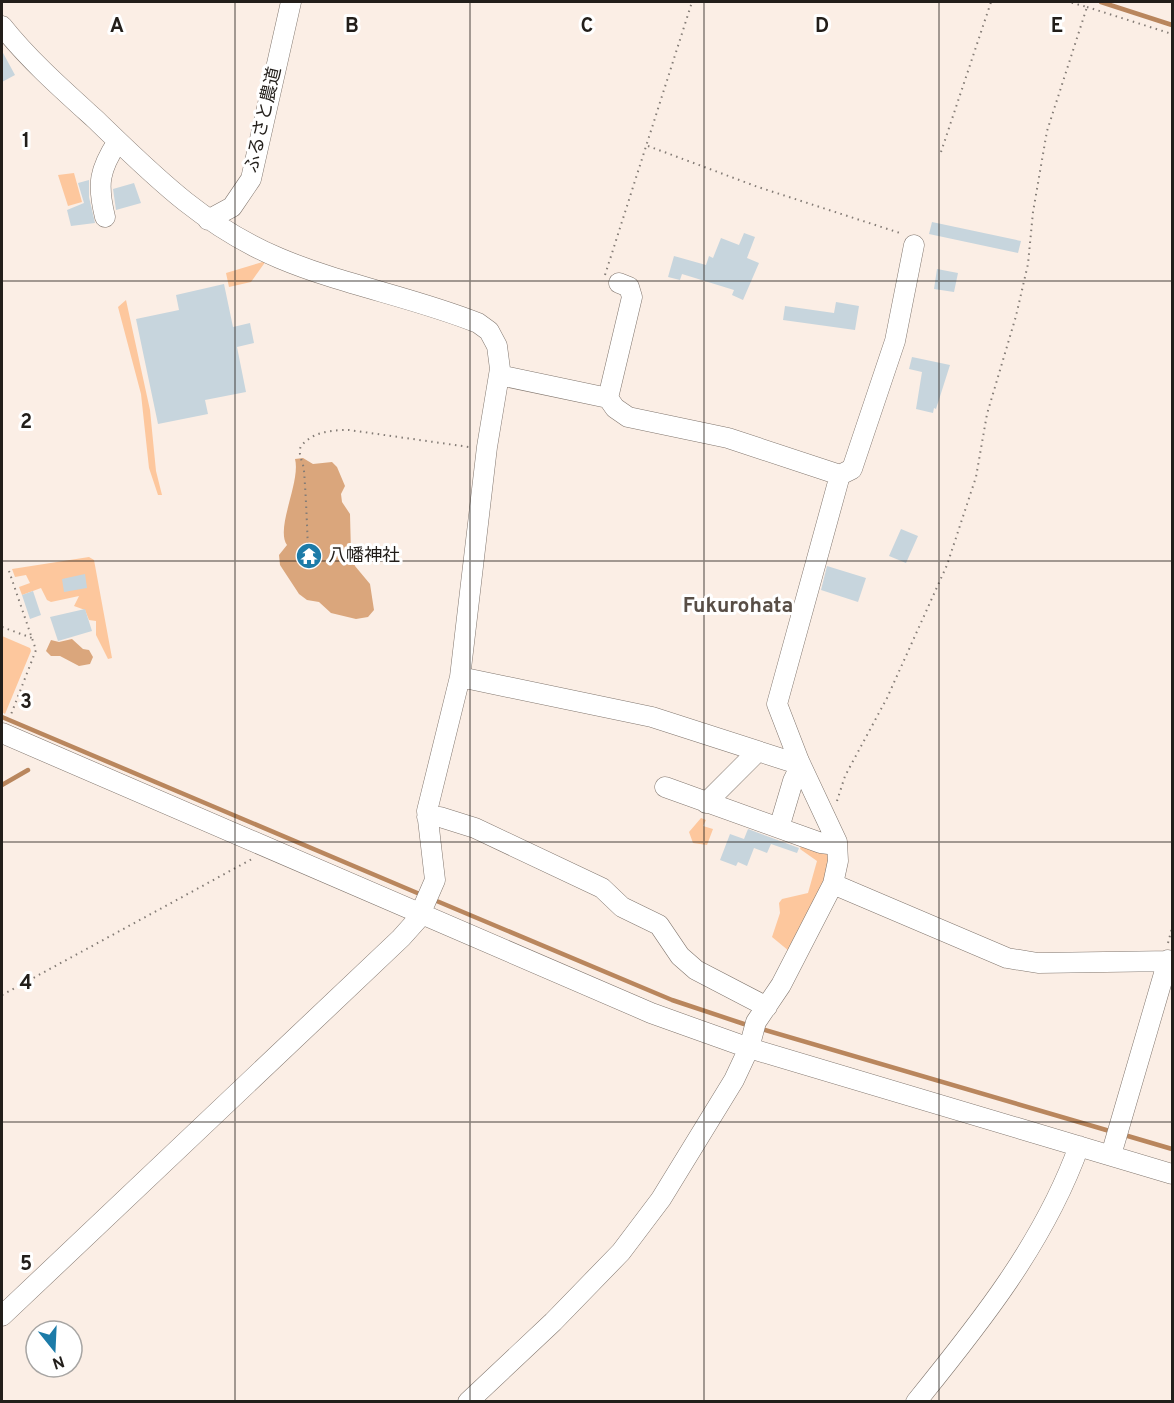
<svg xmlns="http://www.w3.org/2000/svg" width="1174" height="1403" font-family="Overpass,'Noto Sans JP',sans-serif">
<style>
.green{fill:#fdc79d}
.forest{fill:#daa67c}
.lines{fill:none;stroke-linecap:round;stroke-linejoin:round}
.stream{stroke:#b9865d;stroke-width:4.5}
.building{fill:#c7d5dd}
.minor-casing{stroke:#81766e;stroke-width:21}
.path{stroke:#847c76;stroke-width:2;stroke-dasharray:1.5 4.5;stroke-linecap:butt}
.minor{stroke:#fff;stroke-width:20}
.grid{fill:none;stroke:#221e1a;stroke-width:1.5;stroke-opacity:0.55}
.labels{text-anchor:middle;dominant-baseline:central;stroke-width:6;stroke-linejoin:round;paint-order:stroke}
.street-label{font-size:18px;fill:#221e1a;stroke:#fff}
.poi-label{font-size:18px;fill:#221e1a;stroke:#fff;text-anchor:start}
.quarter-label{font-size:21px;font-weight:bold;fill:#584e46;stroke:#fff}
.grid-label{font-size:20px;text-anchor:middle;font-weight:bold;fill:#221e1a;stroke:#fff;stroke-width:6;stroke-linejoin:round;paint-order:stroke}
</style>
<rect width="100%" height="100%" fill="#fbeee5"/>
<path class="green" d="M74 173 82 202 68 206 58 175Z
M266 261 251 282 229 287 226 273Z
M126 300 150 410 156 471 162 495H158L149 468 141 394 118 307Z
M89 557 94 560 112 658 108 659 96 635V621L89 620 85 610 74 606 79 596 51 602 47 600 41 588 22 595 19 587 30 583 26 575 15 577 12 569Z
M2 636 30 648 31 651 5 714 2 712Z
M701 818 706 820 703 826 713 829 707 845 693 843 689 832Z
M802 841 830 855 825 880 789 951 772 937 780 913 779 903 782 899 808 893 817 861 800 849Z"/>
<path class="forest" d="M303 458 313 464 332 462 337 467 345 486 341 494 342 502 350 514 351 554 355 566 370 584 374 610 368 617 356 619 331 613 319 602 307 600 299 594 280 565 279 555 287 545C275 528 301 482 295 459Z
M72 639 83 649 89 650 93 657 90 664 79 666 60 656H51L46 651 51 640 59 642Z"/>
<g class="lines">
<path class="stream" d="M1101 2 1172 25
M2 717 422 895
M2 785 28 770
M432 899 672 1000 750 1026
M758 1028 1113 1132
M1121 1134 1172 1149"/>
</g>
<path class="building" d="M2 51 15 75 2 82Z
M89 180V197L95 223 71 226 67 210 84 203 78 183Z
M134 183 141 203 116 210 113 189Z
M932 222 1021 241 1018 253 929 234Z
M744 233 755 237 747 258 759 263 743 300 732 295 734 290 682 274 680 280 668 277 674 256 706 265 709 256 713 258 721 238 739 245Z
M937 269 958 273 954 292 934 289Z
M224 284 233 327 250 323 254 343 237 347 246 392 205 400 208 414 158 424 136 319 179 310 176 295Z
M836 302 859 306 855 330 783 320 785 306 834 313Z
M912 357 950 365 936 409 934 408 933 413 916 409 922 372 909 369Z
M901 529 918 536 906 563 889 556Z
M827 566 866 578 858 602 821 590Z
M85 574 87 588 64 592 62 579Z
M33 591 41 615 30 619 22 595Z
M85 609 92 631 58 641 50 617Z
M748 829 799 848 797 853 771 844 767 853 754 848 747 866 738 862 736 866 720 860 730 834 744 839Z"/>
<g class="lines">
<g class="minor-casing">
<path id="minor" d="M2 26C29 60 63 90 95 119 153 175 203 226 279 258 343 285 413 297 478 323L489 331 497 346 500 369 487 447 460 677 427 811 435 880 418 919 401 938 2 1316
M105 217C97 184 99 170 118 141
M208 220 232 207 251 179 291 2
M608 398 632 297 629 287 619 283
M840 475 852 469 895 341 914 245
M460 677 652 717 801 765
M2 733 651 1013 749 1048 1172 1174
M665 787 821 843 837 845
M706 803 758 751
M427 817H440L475 828 602 888 622 907 659 925 680 956 696 970 767 1007
M779 828 793 781 801 765
M833 884 1007 958 1038 963 1172 961
M1111 1155 1168 960
M468 1402 553 1322 621 1252 661 1199 734 1080 749 1048 756 1022 781 985 833 884 838 861 837 842 799 761 777 704 840 475 728 438 628 417 615 408 608 398 499 375
M916 1402C980 1323 1044 1243 1079 1146"/>
</g>
<path class="path" d="M1087 7 1172 34
M648 146 758 187 900 233
M941 152 991 2
M605 275 692 2
M308 550C307 524 306 497 304 471 304 463 296 452 302 445 314 431 334 430 349 430L469 447
M9 571 36 650 10 717
M2 627 32 638
M837 801 845 776 887 698 947 565 976 477 987 414 1016 316 1028 264 1033 212 1047 131 1087 7 1069 2
M1168 943 1172 928
M2 995 252 859"/>
<use href="#minor" class="minor"/>
</g>
<path class="grid" d="M235 2V1402M470 2V1402M704 2V1402M939 2V1402M2 281H1172M2 561H1172M2 842H1172M2 1122H1172"/>
<defs>
<g id="temple-disc" transform="scale(1.35)"><circle r="9.5" fill="#1c7ba8" stroke="#fff"/><path d="M0-6L5-2H3V0L6.5 2.5H4V6H1.5V3h-3V6H-4V2.5H-6.5L-3 0V-2H-5Z" fill="#fff"/></g>
</defs>
<g fill-rule="evenodd">
<use href="#temple-disc" x="309" y="556"/>
</g>
<g class="labels">
<g class="street-label">
<text transform="translate(264 120) rotate(-77)">ふるさと農道</text>
</g>
<g class="poi-label">
<text x="328" y="556">八幡神社</text>
</g>
<g class="quarter-label">
<text x="738" y="606">Fukurohata</text>
</g>
</g>
<g class="grid-label">
<text x="117" y="32">A</text>
<text x="352" y="32">B</text>
<text x="587" y="32">C</text>
<text x="822" y="32">D</text>
<text x="1057" y="32">E</text>
<text x="26" y="147">1</text>
<text x="26" y="428">2</text>
<text x="26" y="708">3</text>
<text x="26" y="989">4</text>
<text x="26" y="1270">5</text>
</g>
<rect width="1174" height="1403" fill="none" stroke="#221e1a" stroke-width="6"/>
<g transform="translate(54 1349) rotate(162)"><circle r="28" fill="#ffffff" stroke="#a7a5a3" stroke-width="1.5"/>
<path d="M0-4.5L10 22L0 15L-10 22Z" fill="#1c7ba8"/>
<text y="-9" font-size="16" font-weight="bold" text-anchor="middle" fill="#221e1a">N</text>
</g>
</svg>
